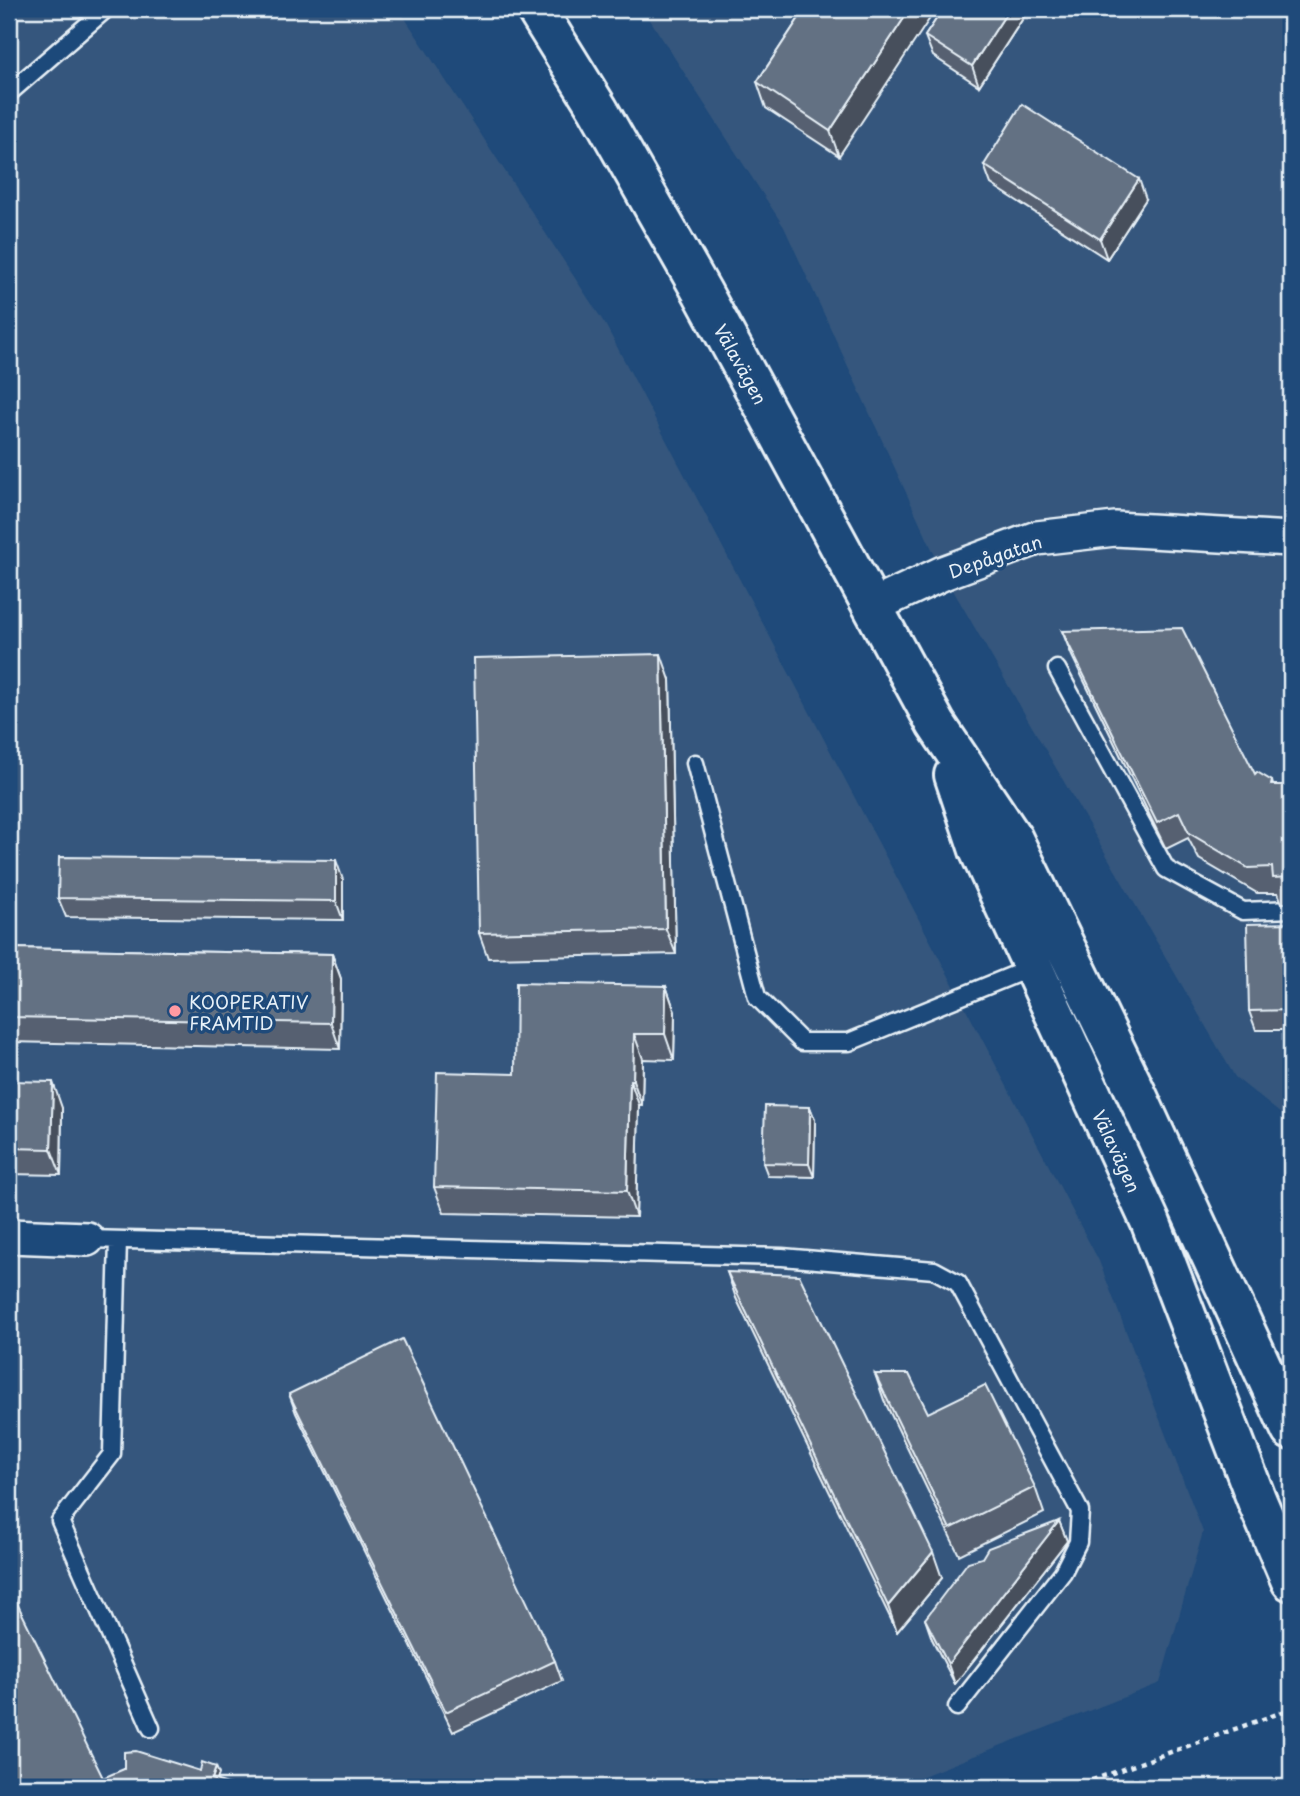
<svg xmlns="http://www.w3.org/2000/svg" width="1300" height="1796" font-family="'Playpen Sans',sans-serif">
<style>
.built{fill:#34567d}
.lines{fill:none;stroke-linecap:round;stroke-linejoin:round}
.lane-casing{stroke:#e8f1f8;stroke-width:21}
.street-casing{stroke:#e8f1f8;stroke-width:38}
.secondary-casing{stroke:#e8f1f8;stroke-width:44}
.path{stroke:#e8f1f8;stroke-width:4.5;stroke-dasharray:5 5;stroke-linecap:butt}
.lane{stroke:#1f4a7a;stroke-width:16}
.street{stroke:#1f4a7a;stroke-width:33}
.secondary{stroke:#1f4a7a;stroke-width:38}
.wall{fill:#566171;stroke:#e8f1f8;stroke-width:2}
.shaded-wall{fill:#464f5c;stroke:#e8f1f8;stroke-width:2}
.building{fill:#647183;stroke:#e8f1f8;stroke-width:2}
.poi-dot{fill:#ff9aa2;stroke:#1f4a7a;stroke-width:2.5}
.labels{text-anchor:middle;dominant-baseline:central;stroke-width:7;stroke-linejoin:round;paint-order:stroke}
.street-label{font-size:18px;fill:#e8f1f8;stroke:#1f4a7a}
.poi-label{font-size:18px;fill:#e8f1f8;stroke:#1f4a7a;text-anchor:start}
</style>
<rect width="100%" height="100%" fill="#1f4a7a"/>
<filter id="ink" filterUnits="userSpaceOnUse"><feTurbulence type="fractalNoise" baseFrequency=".0143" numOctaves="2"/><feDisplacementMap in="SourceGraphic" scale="14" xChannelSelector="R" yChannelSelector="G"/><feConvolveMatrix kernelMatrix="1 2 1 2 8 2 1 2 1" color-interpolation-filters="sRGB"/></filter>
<g filter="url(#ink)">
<path class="built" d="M9 9H399L605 324 1099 1261 1203 1532 1160 1683 895 1787H9Z
M643 9H1291V1122L1235 1077 943 573 784 227Z"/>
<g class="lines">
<g class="lane-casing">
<path id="lane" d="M9 93 106 9
M1057 669 1166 869 1243 911 1291 909
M695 763 757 997 802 1042H849L1033 967
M87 1239 782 1257 934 1270 958 1283 1080 1511 1078 1542 1063 1572 957 1707
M118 1240 112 1454 60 1521 151 1728"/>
</g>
<g class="street-casing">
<path id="street" d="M873 606 943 573 1037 538 1115 529 1291 539
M9 1236 87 1239"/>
</g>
<g class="secondary-casing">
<path id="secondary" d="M536 9 598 109 702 292 936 724 1013 839 1132 1084 1291 1430
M954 775 979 850 1150 1221 1257 1501 1291 1581"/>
</g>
<path class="path" d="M1073 1787 1291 1709"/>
<use href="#lane" class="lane"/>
<use href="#street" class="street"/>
<use href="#secondary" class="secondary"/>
</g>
<path class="wall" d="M805 9 839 156 766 108 757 82Z
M943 9H1029L979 86 933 56 925 36Z
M984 165 1146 199 1107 259 991 184Z
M1062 631 1255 774 1272 781 1273 785H1291V903H1282L1278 893H1257L1199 859 1188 838 1166 849 1072 656Z
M670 680 676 954 488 958 479 933Z
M343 880V920L66 917 58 898Z
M1291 923V1030H1256L1249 1011Z
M9 948 332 954 341 979 340 1049 9 1042Z
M666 986 675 1012 674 1060 643 1059 642 1105H639L636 1217 444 1213 434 1187 515 1074Z
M9 1081 62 1108 61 1175 9 1174Z
M810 1107 815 1120 814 1177 768 1176 763 1163Z
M727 1272 942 1578 897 1632 736 1298Z
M875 1374 928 1413 1035 1487 1044 1513 959 1555 884 1400Z
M289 1394 555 1661 562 1681 453 1732 296 1413Z
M1059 1521 1067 1541 955 1684 932 1639 925 1619 982 1558Z"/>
<path class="shaded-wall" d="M9 9H15L9 14Z
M910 9H936L839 156 830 131Z
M1009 9H1029L979 86 972 66Z
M1139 179 1146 199 1107 259 1100 239Z
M661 654 670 680 676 954 666 929Z
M336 860 343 880V920L336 901Z
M332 954 341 979 340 1049 331 1023Z
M666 986 675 1012 674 1060 665 1034Z
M634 1034 643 1059 642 1105 633 1080Z
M630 1080 639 1105 636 1217 627 1191Z
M53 1082 62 1108 61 1175 51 1149Z
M810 1107 815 1120 814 1177 809 1164Z
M1059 1521 1067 1541 955 1684 948 1664Z
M933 1552 942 1578 897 1632 888 1606Z
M216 1767 219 1774 215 1786 212 1779Z"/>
<path class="building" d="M805 9H910L830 131 757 82Z
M943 9H1009L972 66 925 36Z
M1022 104 1139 179 1100 239 984 165Z
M1182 628 1255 774 1257 772 1272 781 1271 785H1291V877L1273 878 1272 867 1248 868 1189 833 1179 812 1157 823 1062 631Z
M661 654 666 929 479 933 474 658Z
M59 857 336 860V901L58 898Z
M1291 923V1010L1249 1011 1247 924Z
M9 948 332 954 331 1023 9 1017Z
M516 983 666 986 665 1034H634L633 1080H630L627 1191 434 1187 437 1072 515 1074Z
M9 1081 53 1082 51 1149 9 1148Z
M765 1106 810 1107 809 1164 763 1163Z
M727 1272 799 1275 933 1552 888 1606Z
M402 1339 555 1661 446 1712 289 1394Z
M875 1374H909L928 1413 985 1385 1035 1487 950 1529Z
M1059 1521 948 1664 925 1619 968 1562 982 1558 988 1548Z
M9 1587 103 1778 124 1769V1752L136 1751 200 1771 202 1762 216 1767 212 1779 237 1787H9Z"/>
</g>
<circle class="poi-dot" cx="175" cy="1011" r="7"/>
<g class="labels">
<g class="street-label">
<text transform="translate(741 364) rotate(61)">Välavägen</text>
<text transform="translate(995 556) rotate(-19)">Depågatan</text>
<text transform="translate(1117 1151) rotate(65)">Välavägen</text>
</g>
<g class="poi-label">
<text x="189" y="1001">KOOPERATIV<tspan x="189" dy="21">FRAMTID</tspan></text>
</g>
</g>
<rect width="1300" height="1796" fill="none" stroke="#1f4a7a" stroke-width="35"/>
<rect x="18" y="18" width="1265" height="1761" fill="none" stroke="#e8f1f8" stroke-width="2.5" filter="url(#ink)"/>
</svg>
